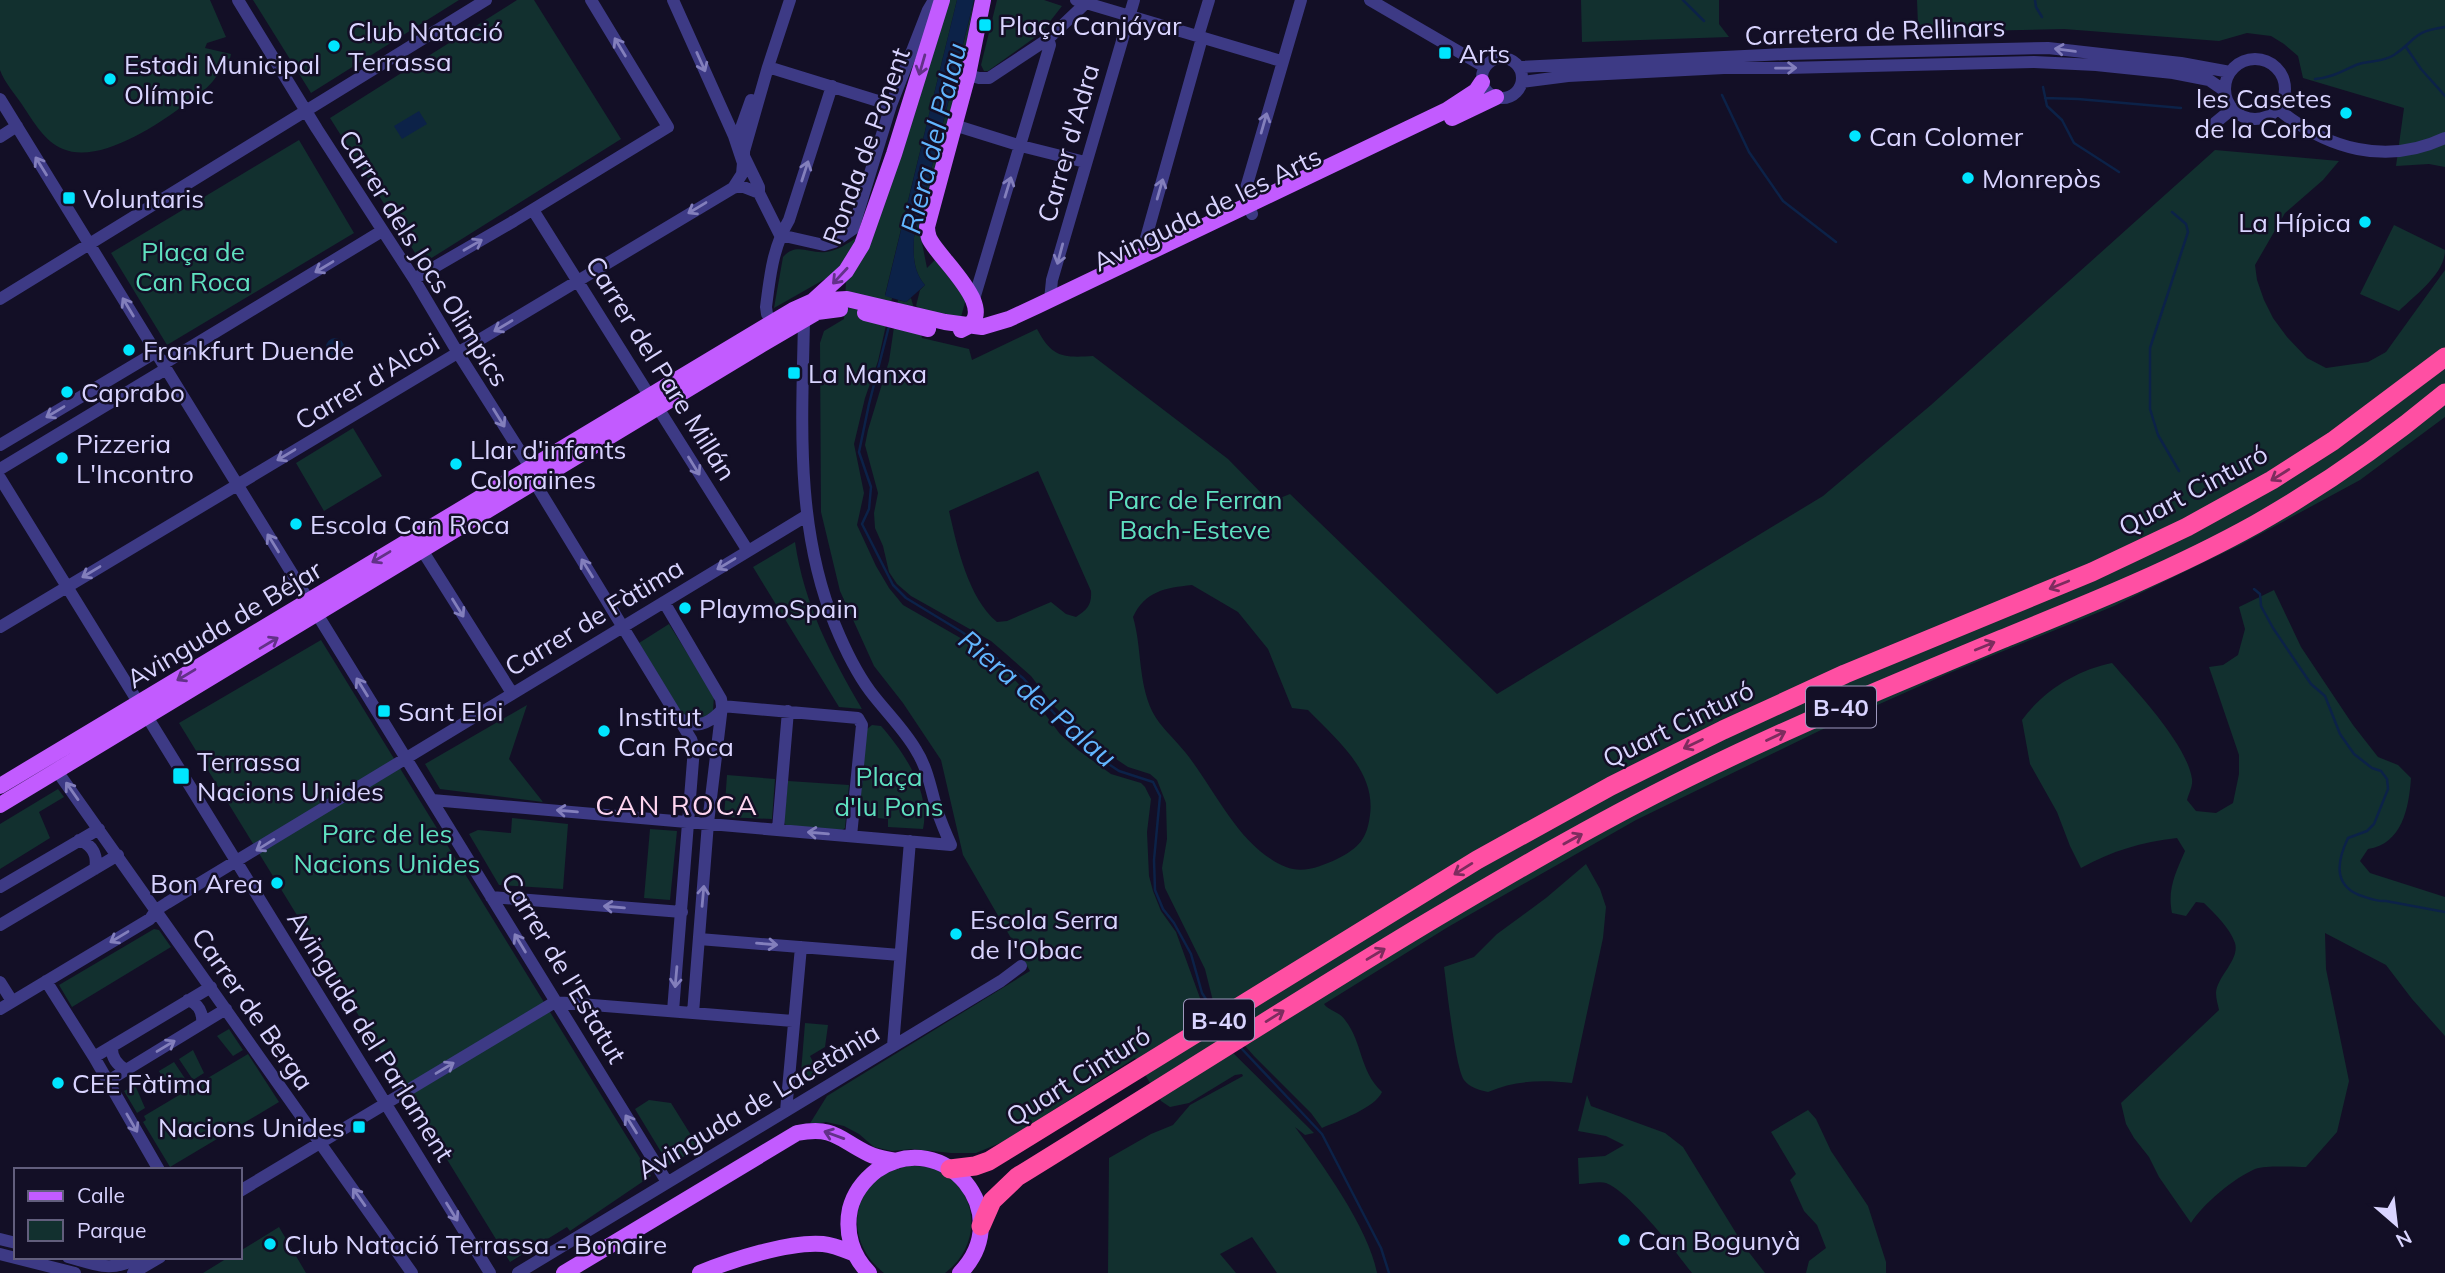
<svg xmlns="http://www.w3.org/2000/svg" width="2445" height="1273" font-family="Mulish,sans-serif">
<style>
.green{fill:#12302f;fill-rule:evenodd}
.water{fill:#0c2248}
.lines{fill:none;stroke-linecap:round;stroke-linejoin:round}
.stream{stroke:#0c2248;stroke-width:2.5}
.minor{stroke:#3d3a85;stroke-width:12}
.major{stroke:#c25bff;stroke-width:16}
.highway{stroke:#ff4fa3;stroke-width:19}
.oneway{stroke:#837fbc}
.oneway2{stroke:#623188}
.oneway3{stroke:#7d2c5e}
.poi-dot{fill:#00e5ff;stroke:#130f26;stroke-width:2.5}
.labels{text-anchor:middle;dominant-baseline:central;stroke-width:5;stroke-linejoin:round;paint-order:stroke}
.shield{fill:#130f26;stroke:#9e99be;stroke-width:2}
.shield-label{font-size:24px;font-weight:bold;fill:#d9d4ff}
.poi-label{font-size:26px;fill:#d9d4ff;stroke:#130f26;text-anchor:start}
.street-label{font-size:26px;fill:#d9d4ff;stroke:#130f26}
.park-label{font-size:26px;fill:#5fe0c0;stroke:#130f26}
.water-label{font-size:28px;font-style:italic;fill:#62b6ff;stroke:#130f26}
.neighbourhood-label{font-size:28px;letter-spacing:2px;fill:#ffd6f0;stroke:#130f26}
</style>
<rect width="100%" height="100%" fill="#130f26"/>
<path class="green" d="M0 0H210L226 37 207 43 205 48 231 54 229 63 222 61C220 82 196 97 180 108 153 128 97 164 63 149 45 142 33 121 23 106 16 95 4 82 0 70 0 59 0 14 0 0Z
M253 0H459L311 93Z
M517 0H534L621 139 422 264 330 118Z
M946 0H957L885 295 892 298 878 361 865 398 854 444 864 493 857 525 876 566 889 588 903 605 964 640 1010 675 1035 701 1060 734 1078 750 1111 774 1141 783 1145 787 1151 799 1147 832 1149 876 1153 891 1161 911 1176 932 1204 1009 1225 1045 1314 1133 1305 1135 1295 1127C1322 1164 1369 1229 1377 1273H1277L1252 1237 1220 1254 1236 1273H1108L1109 1158 1151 1134 1173 1125 1190 1105 1243 1076 1242 1074 1235 1075 1189 1103 1170 1107 1161 1101 1135 1058 1005 1141 976 1153H951L912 1149 892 1151 874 1147 859 1134 844 1126 826 1122 809 1125 827 1096 1030 971 963 855 941 760 903 703 874 666 840 591 821 512 820 343 824 331 844 319 846 282Z
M997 0H1044L1062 6 1041 33 988 71H984L981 65Z
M1581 0H1719V24L1729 37 1582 42Z
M1917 0H2445V167L2429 164 2396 166 2404 108 2303 78 2298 56 2284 44 2271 36 2247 33 2219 41 2064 29 1928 32V24L1918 25Z
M974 1 964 57 921 238 927 268 935 260 966 299 961 317 924 311 916 306 920 290 925 285C913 271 913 255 914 237Z
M299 140 354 233 167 345 111 253Z
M2215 150 2339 161 2323 180 2285 213 2255 265 2257 280 2264 300 2273 318 2287 337 2307 358 2326 368 2368 362 2386 352 2445 270V417L2360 480 2240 545 2114 606 1947 674 1821 730 1636 820 1448 927 1324 1004C1329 1011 1340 1012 1345 1020 1363 1043 1359 1070 1382 1092 1375 1108 1338 1121 1322 1128L1311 1113 1254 1056 1216 1013 1205 969 1165 888 1162 868 1167 839 1166 803 1157 780 1150 774 1128 767 1092 743 1054 706 1031 676 1005 653 991 641 911 596 897 584 889 572 883 546 875 528 874 513 878 493 865 445 868 430 889 361 898 300 906 302 911 298 922 338 969 349 972 360 1037 329C1052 357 1062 358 1093 356L1228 459 1270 502 1290 494 1497 694 1823 496 1931 405ZM1038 471 1091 591C1092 605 1087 610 1076 617L1066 614 1051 602 1007 621 997 622C968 598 957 546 949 511ZM1192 585 1238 612 1268 649 1292 708 1308 710C1336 739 1376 771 1370 815 1367 839 1359 848 1337 859 1322 866 1303 874 1286 867 1239 848 1215 789 1185 752 1174 738 1160 727 1152 711 1138 681 1142 648 1133 617 1145 591 1165 588 1192 585Z
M2394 225 2445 250C2445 274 2415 295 2399 311L2360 294Z
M858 237 857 248 829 283 825 279 774 308 783 257C796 242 809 254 826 252 837 251 848 243 858 237Z
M353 428 382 476 324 511 296 463Z
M795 542C804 604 831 656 862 709L839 707 753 567Z
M2274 590 2301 647 2353 725 2378 757 2398 765 2411 778C2409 808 2402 844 2368 849L2360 861 2370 873 2445 897V1036L2412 999 2386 965 2325 933 2326 969 2349 1081 2337 1132 2306 1167C2293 1167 2267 1165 2255 1169 2234 1178 2203 1204 2191 1223L2159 1177 2149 1157 2134 1138 2126 1124 2121 1103 2219 1010C2218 1005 2216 999 2216 993 2217 976 2240 960 2235 943 2230 928 2215 914 2204 903L2196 902 2186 916 2172 913C2167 889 2176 872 2185 851L2177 838C2141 842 2112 851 2081 868L2070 846 2057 812 2030 764 2022 720C2043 691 2077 670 2112 663 2135 690 2187 744 2192 779 2193 786 2189 793 2187 800L2196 811 2216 813 2233 803 2239 774V755L2209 667 2223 665 2238 655 2245 629 2239 607Z
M669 624 714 696 713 711 700 720 683 716 639 643Z
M321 640 651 1176 570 1231 567 1227 510 1262 179 723Z
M527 705 509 759 543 802 440 789 425 764Z
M872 725 881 726C904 752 931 792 923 829L888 827V819L858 816 867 729Z
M727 775 775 779 772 819 724 817Z
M788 781 849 785 845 828 842 830 786 826 784 822Z
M58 789 64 797 39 812 50 838 0 869V824Z
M512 818 568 824 563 889 499 885 469 834 478 830 511 833Z
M650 829 677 831 670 900 644 898Z
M1586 864 1600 889 1606 907 1603 938 1572 1083C1542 1080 1515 1080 1488 1092 1480 1090 1470 1088 1464 1080 1455 1066 1447 988 1444 967L1474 957 1497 934 1546 898Z
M154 929 159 930 171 947 72 1007 59 985Z
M805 1023 828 1025 825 1047 810 1056 819 1074 800 1085Z
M229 1029 243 1050 233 1056 217 1036Z
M193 1050 204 1073 193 1080 179 1059Z
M248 1054 279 1102 170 1167 143 1122 146 1120 144 1116Z
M174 1062 188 1083 175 1091 168 1080 165 1082 159 1071Z
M135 1085 145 1108 137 1113 124 1091Z
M1587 1095 1591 1106 1665 1133 1683 1147 1744 1246 1765 1273H1692C1676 1252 1630 1192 1606 1183 1599 1181 1587 1184 1579 1184L1578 1158 1605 1156 1624 1145 1606 1136 1578 1131Z
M649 1100 671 1103 699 1148 669 1165 635 1109Z
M1808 1110 1816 1119 1831 1151 1868 1206 1886 1262V1273H1806L1809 1261 1826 1248 1817 1225 1804 1211 1790 1180 1796 1174 1771 1132Z
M907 1166C918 1166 930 1166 940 1171 981 1194 981 1246 945 1273H884C851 1248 846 1201 882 1176 889 1171 899 1169 907 1166Z
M279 1227 306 1273H203L229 1257H240V1251Z"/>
<path class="water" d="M957 0H974L914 237C913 255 913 271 925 285L906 302 885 296Z
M419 111 427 124 402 139 394 126Z
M326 347a9 9 0 1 1 18 0a9 9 0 1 1-18 0Z"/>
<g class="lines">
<path class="stream" d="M1683 0 1704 21
M2035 0 2036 7 2042 17
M2406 47 2421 69 2445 96
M2315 79C2331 78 2342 71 2356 65 2369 60 2382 63 2394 55 2418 39 2411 32 2445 27
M2043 87 2047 106 2062 120 2074 143 2119 172
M1722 95 1749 152 1783 201 1836 242
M2045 98 2078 99 2181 108
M2172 212 2186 224 2188 232 2150 348V409L2158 435 2179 471
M889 326 869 404 859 452 871 487 869 509 862 524 893 585 906 598 962 632 1023 678 1069 730 1104 761 1119 771 1153 782 1160 796 1154 860 1155 890 1163 909 1174 923 1191 954 1202 993 1214 1012
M2254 589 2260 594 2261 606 2273 628 2311 684 2325 696 2340 734 2354 754 2372 768 2381 771 2387 779 2388 789 2374 824 2367 831 2348 838C2338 859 2332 884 2359 895 2369 898 2376 902 2386 901L2445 912
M1241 1048 1322 1134 1381 1248 1389 1273"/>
<path class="minor" d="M238 0 317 129 414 279 458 353 530 467
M673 0 734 136 743 163 742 174 733 188
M1076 0 1281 61
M1370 0 1485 67
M1482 78a20 20 0 1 1 40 0a20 20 0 1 1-40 0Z
M2225 89a30 30 0 1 1 60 0a30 30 0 1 1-60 0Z
M768 67 891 105
M1520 67 1786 54 2048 48 2181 63 2230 72
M968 75 979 78H989L1048 39 1086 3
M1522 82 1568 76 1724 68H1786L2034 62 2096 65 2173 73 2209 80 2225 91
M0 99 309 601
M2278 109C2327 149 2386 166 2445 138
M2215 123 2232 109
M954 125 1021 146 1085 162
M0 137 17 126
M736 142 751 100
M533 210 649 395
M1252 214 1246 197V188L1301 0
M780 235 824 245 834 242 853 229 891 105 928 10 934 0
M780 235 759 193V187L744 156V151L768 67 790 0
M1143 255 1146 238 1202 38 1199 33 1209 0
M414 279 514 221 668 127 591 0
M0 299 486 0
M974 299 1050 45 1048 39
M1050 300 1052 280 1134 0
M772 321 767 314 766 307C770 275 773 247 789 220L832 86
M163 364 382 231
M658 408 748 551
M0 445 156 352
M0 469 166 369
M0 478 490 1273
M535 483 691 739 694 748 673 1011
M422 550 512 693
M664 602 721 699 722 706
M317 614 667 1182
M0 627 733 188 741 186 759 193
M722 706 858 718 862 725 851 836
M679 718C695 729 707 725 720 712
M57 771 412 1273
M432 800 951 845C946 834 941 822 937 810 931 790 928 769 916 750 904 729 885 711 870 691 856 672 844 647 835 625 795 527 802 424 804 320L807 314
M778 829 788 711
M79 840C93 845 98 855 95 869
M0 887 99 829
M491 897 682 912
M0 925 118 855
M699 939 900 955
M46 981 94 1057 159 1170
M0 982 12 1001
M188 1000C199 1004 203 1013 202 1023
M555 1002 793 1021
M0 1009 150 919 156 910 167 903 806 516
M693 1013 708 823 722 706
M112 1046C111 1057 117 1065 126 1070
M893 1046 910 841
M94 1057 211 987
M108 1081 226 1009
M786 1111 801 947
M240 1191 555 1002
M0 1239 16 1243
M0 1254 75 1273
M68 1257C97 1265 112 1273 139 1257
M133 1273 160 1257
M518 1273 1001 981 1021 966"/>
<path class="major" d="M1452 118 1496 97
M813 301 846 271 862 245 894 154 942 0
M865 313 928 329
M961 330C1005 313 938 259 929 238 928 235 927 231 927 227L968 75 983 0
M0 786 793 310 813 301 847 299 945 322 982 327 1009 319 1037 306 1447 110 1476 91 1482 82
M0 805 761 345 817 312 840 309
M564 1273 797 1133C835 1126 838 1139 869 1154 877 1158 887 1159 896 1161
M700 1273C731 1260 790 1241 823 1244 834 1245 845 1250 855 1254
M869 1273C852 1256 845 1233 850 1209 854 1193 864 1180 877 1170 944 1125 1018 1214 960 1273"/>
<path class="highway" d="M950 1169 975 1166 989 1161 1477 860 1611 786 1723 730 1845 674 2092 572 2187 527 2272 480 2333 441 2445 357
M981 1226 992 1201 1017 1177C1150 1095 1281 1011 1415 930 1504 877 1594 824 1687 778 1790 727 1896 683 2002 639 2088 604 2175 569 2256 524 2323 486 2386 442 2445 393"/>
</g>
<defs><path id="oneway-shaft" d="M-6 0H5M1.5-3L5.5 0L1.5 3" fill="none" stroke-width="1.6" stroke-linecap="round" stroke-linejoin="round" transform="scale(1.75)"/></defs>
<g class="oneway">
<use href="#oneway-shaft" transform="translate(620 47) rotate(-121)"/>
<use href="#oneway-shaft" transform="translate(2065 50) rotate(-172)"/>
<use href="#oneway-shaft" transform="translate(701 62) rotate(66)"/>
<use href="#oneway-shaft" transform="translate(1786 68) rotate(-1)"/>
<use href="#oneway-shaft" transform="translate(1264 123) rotate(-74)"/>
<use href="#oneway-shaft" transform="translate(41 166) rotate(-122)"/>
<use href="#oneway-shaft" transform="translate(805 171) rotate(-72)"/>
<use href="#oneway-shaft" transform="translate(1008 187) rotate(-73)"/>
<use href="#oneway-shaft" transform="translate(1160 189) rotate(-74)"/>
<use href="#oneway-shaft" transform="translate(697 208) rotate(149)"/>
<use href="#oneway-shaft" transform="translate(473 245) rotate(-30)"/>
<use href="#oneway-shaft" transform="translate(1060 254) rotate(105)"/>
<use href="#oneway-shaft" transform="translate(324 267) rotate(149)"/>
<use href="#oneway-shaft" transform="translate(128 307) rotate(-121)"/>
<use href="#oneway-shaft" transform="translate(503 326) rotate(149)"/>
<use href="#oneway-shaft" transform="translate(55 412) rotate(149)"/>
<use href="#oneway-shaft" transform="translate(499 418) rotate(58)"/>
<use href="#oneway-shaft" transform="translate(286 455) rotate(149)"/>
<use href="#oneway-shaft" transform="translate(694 466) rotate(58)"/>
<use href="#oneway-shaft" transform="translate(273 543) rotate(-122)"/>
<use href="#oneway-shaft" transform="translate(726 564) rotate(149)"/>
<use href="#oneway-shaft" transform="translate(587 568) rotate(-122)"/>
<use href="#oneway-shaft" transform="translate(91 572) rotate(149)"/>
<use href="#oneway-shaft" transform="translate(458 608) rotate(58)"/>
<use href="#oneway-shaft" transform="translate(362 687) rotate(-122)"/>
<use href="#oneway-shaft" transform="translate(72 791) rotate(-125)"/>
<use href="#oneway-shaft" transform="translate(567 811) rotate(-175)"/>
<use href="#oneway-shaft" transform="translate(818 833) rotate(-175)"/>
<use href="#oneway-shaft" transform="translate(265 845) rotate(148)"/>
<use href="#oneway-shaft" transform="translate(703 896) rotate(-85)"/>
<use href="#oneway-shaft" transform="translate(614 907) rotate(-175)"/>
<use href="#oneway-shaft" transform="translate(119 937) rotate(149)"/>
<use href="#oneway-shaft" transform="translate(520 943) rotate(-121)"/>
<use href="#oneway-shaft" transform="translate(767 944) rotate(5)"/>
<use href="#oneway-shaft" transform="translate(676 977) rotate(95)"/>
<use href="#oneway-shaft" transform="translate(166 1046) rotate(-31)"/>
<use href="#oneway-shaft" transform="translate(445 1068) rotate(-31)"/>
<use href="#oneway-shaft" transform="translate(132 1123) rotate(60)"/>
<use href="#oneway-shaft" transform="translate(631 1124) rotate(-122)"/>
<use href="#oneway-shaft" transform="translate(359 1197) rotate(-125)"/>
<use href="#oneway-shaft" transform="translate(452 1212) rotate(58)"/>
</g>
<g class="oneway2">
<use href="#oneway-shaft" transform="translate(922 65) rotate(106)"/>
<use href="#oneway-shaft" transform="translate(840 276) rotate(133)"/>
<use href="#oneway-shaft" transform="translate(381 557) rotate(149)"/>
<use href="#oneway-shaft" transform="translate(269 643) rotate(-31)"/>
<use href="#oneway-shaft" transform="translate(186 675) rotate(149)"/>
<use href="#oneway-shaft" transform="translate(834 1135) rotate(-160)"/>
</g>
<g class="oneway3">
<use href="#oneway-shaft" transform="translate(2280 475) rotate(148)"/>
<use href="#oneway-shaft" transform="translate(2059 585) rotate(158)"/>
<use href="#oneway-shaft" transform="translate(1985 646) rotate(-22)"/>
<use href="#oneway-shaft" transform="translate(1776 736) rotate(-25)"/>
<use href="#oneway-shaft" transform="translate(1693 744) rotate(154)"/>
<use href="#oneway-shaft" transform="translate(1573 839) rotate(-29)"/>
<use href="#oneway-shaft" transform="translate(1463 869) rotate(148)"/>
<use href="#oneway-shaft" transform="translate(1376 954) rotate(-31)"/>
<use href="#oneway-shaft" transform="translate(1275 1016) rotate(-32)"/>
</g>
<g class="poi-dot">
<rect x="978" y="18" width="14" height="14" rx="3.5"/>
<circle cx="334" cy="46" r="7"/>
<rect x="1438" y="46" width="14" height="14" rx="3.5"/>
<circle cx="110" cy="79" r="7"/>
<circle cx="2346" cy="113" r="7"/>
<circle cx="1855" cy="136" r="7"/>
<circle cx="1968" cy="178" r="7"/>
<rect x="62" y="191" width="14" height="14" rx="3.5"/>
<circle cx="2365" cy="222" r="7"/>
<circle cx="129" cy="350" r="7"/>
<rect x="787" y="366" width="14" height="14" rx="3.5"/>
<circle cx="67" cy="392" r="7"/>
<circle cx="62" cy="458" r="7"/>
<circle cx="456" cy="464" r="7"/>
<circle cx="296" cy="524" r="7"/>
<circle cx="685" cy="608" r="7"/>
<rect x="377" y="704" width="14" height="14" rx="3.5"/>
<circle cx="604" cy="731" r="7"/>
<rect x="172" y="767" width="18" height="18" rx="3.5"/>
<circle cx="277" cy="883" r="7"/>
<circle cx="956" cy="934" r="7"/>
<circle cx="58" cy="1083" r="7"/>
<rect x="352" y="1120" width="14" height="14" rx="3.5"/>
<circle cx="1624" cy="1240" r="7"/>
<circle cx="270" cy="1244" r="7"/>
</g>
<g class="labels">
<g class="shield">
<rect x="1806" y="686.5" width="70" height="41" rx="5"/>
<rect x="1184" y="999.5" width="70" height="41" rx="5"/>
</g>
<g class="shield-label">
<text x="1841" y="707">B-40</text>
<text x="1219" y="1020">B-40</text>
</g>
<g class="poi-label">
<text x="999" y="25">Plaça Canjáyar</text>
<text x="348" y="31">Club Natació<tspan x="348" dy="30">Terrassa</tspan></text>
<text x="1459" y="53">Arts</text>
<text x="124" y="64">Estadi Municipal<tspan x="124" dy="30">Olímpic</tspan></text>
<text x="2332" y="98" text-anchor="end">les Casetes<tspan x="2332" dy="30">de la Corba</tspan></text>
<text x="1869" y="136">Can Colomer</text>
<text x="1982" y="178">Monrepòs</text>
<text x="83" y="198">Voluntaris</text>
<text x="2351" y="222" text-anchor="end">La Hípica</text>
<text x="143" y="350">Frankfurt Duende</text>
<text x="808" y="373">La Manxa</text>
<text x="81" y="392">Caprabo</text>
<text x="76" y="443">Pizzeria<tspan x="76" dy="30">L'Incontro</tspan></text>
<text x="470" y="449">Llar d'infants<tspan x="470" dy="30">Coloraines</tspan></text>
<text x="310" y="524">Escola Can Roca</text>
<text x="699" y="608">PlaymoSpain</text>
<text x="398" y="711">Sant Eloi</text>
<text x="618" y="716">Institut<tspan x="618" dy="30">Can Roca</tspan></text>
<text x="197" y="761">Terrassa<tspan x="197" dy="30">Nacions Unides</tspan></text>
<text x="263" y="883" text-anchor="end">Bon Area</text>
<text x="970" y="919">Escola Serra<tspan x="970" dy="30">de l'Obac</tspan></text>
<text x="72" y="1083">CEE Fàtima</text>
<text x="345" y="1127" text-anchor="end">Nacions Unides</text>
<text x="1638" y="1240">Can Bogunyà</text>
<text x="284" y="1244">Club Natació Terrassa - Bonaire</text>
</g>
<g class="street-label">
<text transform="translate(1875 31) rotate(-2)">Carretera de Rellinars</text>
<text transform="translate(1068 143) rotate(-74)">Carrer d'Adra</text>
<text transform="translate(866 146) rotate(-70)">Ronda de Ponent</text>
<text transform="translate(1207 209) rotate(-26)">Avinguda de les Arts</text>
<text transform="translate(424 258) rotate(58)">Carrer dels Jocs Olimpics</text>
<text transform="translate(661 368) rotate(58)">Carrer del Pare Millán</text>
<text transform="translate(367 381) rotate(-31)">Carrer d'Alcoi</text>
<text transform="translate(2193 490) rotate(-28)">Quart Cinturó</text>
<text transform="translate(594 617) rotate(-31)">Carrer de Fàtima</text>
<text transform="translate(224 624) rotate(-31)">Avinguda de Béjar</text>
<text transform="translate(1678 724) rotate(-26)">Quart Cinturó</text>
<text transform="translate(564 968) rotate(59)">Carrer de l'Estatut</text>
<text transform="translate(253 1009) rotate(55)">Carrer de Berga</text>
<text transform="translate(371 1036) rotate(58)">Avinguda del Parlament</text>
<text transform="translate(1078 1076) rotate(-32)">Quart Cinturó</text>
<text transform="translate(758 1101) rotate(-31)">Avinguda de Lacetània</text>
</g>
<g class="park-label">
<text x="193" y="251">Plaça de<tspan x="193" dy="30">Can Roca</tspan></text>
<text x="1195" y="499">Parc de Ferran<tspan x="1195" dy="30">Bach-Esteve</tspan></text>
<text x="889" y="776">Plaça<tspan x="889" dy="30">d'Iu Pons</tspan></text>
<text x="387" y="833">Parc de les<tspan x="387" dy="30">Nacions Unides</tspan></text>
</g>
<g class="water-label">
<text transform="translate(933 138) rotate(-76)">Riera del Palau</text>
<text transform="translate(1038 698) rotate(40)">Riera del Palau</text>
</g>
<g class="neighbourhood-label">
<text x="677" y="804">CAN ROCA</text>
</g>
</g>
<rect x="14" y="1168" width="228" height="91" fill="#130f26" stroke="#625e7d" stroke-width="2"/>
<rect x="28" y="1191" width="35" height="10" fill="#c25bff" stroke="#625e7d" stroke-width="2"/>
<text x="77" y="1203" font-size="21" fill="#d9d4ff">Calle</text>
<rect x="28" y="1220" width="35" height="21" fill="#12302f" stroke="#625e7d" stroke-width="2"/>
<text x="77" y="1238" font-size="21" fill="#d9d4ff">Parque</text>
<g transform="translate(2396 1224) rotate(152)" stroke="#130f26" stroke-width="5" paint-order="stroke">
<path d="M0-5L12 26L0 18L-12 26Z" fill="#d9d4ff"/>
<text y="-10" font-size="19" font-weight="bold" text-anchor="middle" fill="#d9d4ff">N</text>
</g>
</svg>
